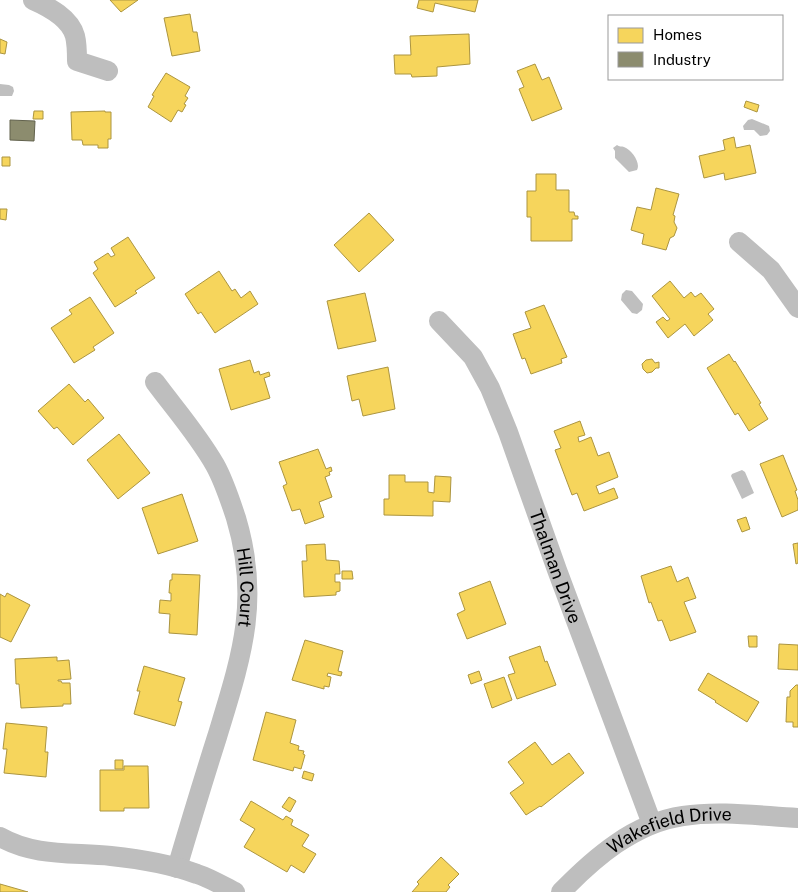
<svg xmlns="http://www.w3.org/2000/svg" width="798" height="892" font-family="'Public Sans',sans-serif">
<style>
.water{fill:#bfbfbf}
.homes{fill:#f6d55c;stroke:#ac9540}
.industry{fill:#8c8c6e;stroke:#62624d}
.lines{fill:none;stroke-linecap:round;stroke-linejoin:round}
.street{stroke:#bebebe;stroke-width:20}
.labels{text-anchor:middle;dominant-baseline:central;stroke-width:5;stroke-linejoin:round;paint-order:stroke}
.street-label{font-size:18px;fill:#000;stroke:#fff}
</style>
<rect width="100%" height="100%" fill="#fff"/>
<path class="water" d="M0 84 9 85 13 87 14 91 12 96H0Z
M752 119 769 126 770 131 767 135 760 136 754 130H744L743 126 748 120Z
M617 145C619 147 622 146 624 147 632 150 641 163 637 170L629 172 615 158V151L613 148Z
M626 290 632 291 643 304 642 310 637 314 632 313 621 300 622 294Z
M742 470 745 472 754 493 742 499 731 476 732 474Z"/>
<path class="homes" d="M110 0H138L121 12Z
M419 0H478L475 12 435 3 433 12 417 8Z
M190 14 193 32H197L200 51 172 56 164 18Z
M469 34 470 64 437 67V76L412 77 411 74H395L394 55H411L410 36Z
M0 39 7 42 5 54 0 53Z
M535 64 542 80 549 77 562 109 532 121 519 89 524 87 517 71Z
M166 73 190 87 185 96 188 98 184 104 186 105 182 112 178 110 171 122 148 107 154 96 152 95Z
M746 101 759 105 757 112 744 107Z
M34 111H43V119H33Z
M105 111V112H111V139H108V148H98V145H83L82 140H72L71 112Z
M734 137 736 148 750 145 756 173 725 180 724 173 704 178 699 156 725 150 723 140Z
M2 157H10V166H2Z
M536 174H556V190H569V212H574L575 216H578V219H572V241H531V217H527V191H536Z
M656 188 679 194 673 215 675 216 674 222 677 228 674 236 670 238 666 250 642 244 644 234 631 230 637 207 651 210Z
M0 209H7L6 220 0 219Z
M369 213 394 240 359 272 334 245Z
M128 237 155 278 135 291 137 293 115 307 93 273 98 269 94 262 108 253 111 257 115 255 111 248Z
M219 271 232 291 235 289 241 298 250 291 258 304 215 333 201 312 198 314 185 294Z
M670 281 684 298 691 292 695 297 701 293 714 309 708 314 713 320 694 336 685 324 668 338 656 322 663 317 667 321 670 319 652 296Z
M365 293 376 341 338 349 327 301Z
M90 297 114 333 93 347 95 350 74 363 51 328 72 314 69 310Z
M544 305 567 357 561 359 562 363 531 374 525 358 522 359 513 334 531 328 525 312Z
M729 354 734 362 735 361 761 403 759 404 768 419 749 431 738 413 735 415 707 368Z
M652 359 655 363 659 362V368H656L652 372 647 373 643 369 642 364 646 360Z
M250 360 254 373 259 371 260 375 269 372 270 376 264 378 270 398 231 410 219 369Z
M388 367 395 409 363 416 359 399 352 401 347 376Z
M69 384 85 402 88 399 104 418 73 445 57 427 54 429 38 411Z
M580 421 585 435 578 437 579 442 591 437 598 456 609 452 618 477 596 486 599 494 614 488 618 498 584 511 577 493 572 495 555 450 561 448 554 431Z
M119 434 150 473 118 499 87 460Z
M318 449 326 469 331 467 332 471 329 472 330 475 325 477 332 497 319 502 324 517 305 524 300 509 292 511 283 486 287 484 279 462Z
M783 455 797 490 795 491 798 500V510L782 517 760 464Z
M389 475H405V482H428V492L434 493 435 476 451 477 450 502 433 501V516L384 515V499H389Z
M182 494 198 541 158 554 142 508Z
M746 517 750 529 742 532 737 520Z
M798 543V563L796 564 793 544Z
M325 544 326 560 339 561 340 574H335V582H340V591L336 592V595L304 597 302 561H307L306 545Z
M671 566 677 582 688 577 696 598 684 602 696 632 670 641 662 620 658 621 651 602 649 603 641 576Z
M342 571H352L353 579H342Z
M172 574 200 575 197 635 169 633 170 614 159 613 160 600 171 601V593H169L170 580H172Z
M490 581 506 624 467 639 457 614 465 610 459 593Z
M7 593 30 605 11 642 0 637V594L5 597Z
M748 636H757V647H749Z
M305 640 343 651 338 671 342 672 341 676 328 673 327 676 331 677 329 687 324 686V689L292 680Z
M779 644 798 645V670L778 669Z
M540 646 545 662 547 661 556 685 517 699 508 675 515 673 509 657Z
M57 657V661L69 660 71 679 58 680V681H61L62 683H70L71 704H63V706L21 708 19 684H16L15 659Z
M144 666 185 678 178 701 182 702 175 726 134 714 140 691H137Z
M479 671 482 680 471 684 468 675Z
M708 673 759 702 747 722 715 702 716 701 698 690Z
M504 677 512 700 492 708 484 684Z
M796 685H798V727H793V722H786L787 697H790V691Z
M266 712 296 720 290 743 299 746 298 750 304 751 303 754 305 755 301 769 294 767 293 771 253 760Z
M6 723 47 727 45 752H48L46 777 4 773 7 749H3Z
M535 742 552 765 569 753 584 773 541 807 540 806 526 815 510 793 524 783 508 762Z
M115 760H123V769H115Z
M124 766H148L149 808H124V811H100V770H124Z
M304 771 314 774 312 781 302 778Z
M289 797 296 801 290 812 282 807Z
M251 801 283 820 286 816 293 820 291 825 309 835 302 846 316 854 304 873 291 865 287 872 244 847 255 829 240 820Z
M441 857 459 874 448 885 450 887 446 892H412L419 884 417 882Z
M0 884 28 892H0Z"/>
<path class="industry" d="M10 120 35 121 34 141 10 140Z"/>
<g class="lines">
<g class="street">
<path d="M33 0C49 7 70 18 75 36 77 44 77 53 77 61L108 71"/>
<path d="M739 242 771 270 798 308"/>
<path id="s1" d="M439 321 473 357 490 388 508 432 557 570 652 824"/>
<path id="s2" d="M155 382C175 409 198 435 215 465 224 481 230 500 236 518 261 601 241 658 217 737 203 781 190 824 177 868"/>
<path d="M0 837C35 857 73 852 111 856 140 859 170 864 197 874 210 878 223 886 235 892"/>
<path id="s3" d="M561 892C594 858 634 823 683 816 720 810 760 816 798 818"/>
</g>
</g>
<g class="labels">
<g class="street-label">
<text stroke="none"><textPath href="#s1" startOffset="275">Thalman Drive</textPath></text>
<text stroke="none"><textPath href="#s2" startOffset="230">Hill Court</textPath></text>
<text stroke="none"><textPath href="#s3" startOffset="130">Wakefield Drive</textPath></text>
</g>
</g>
<rect x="608" y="15" width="175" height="65" fill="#ffffff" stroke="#999999"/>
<rect x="618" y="28" width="25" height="15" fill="#f6d55c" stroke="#999999"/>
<text x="653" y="40" font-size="15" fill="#000000">Homes</text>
<rect x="618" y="52" width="25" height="15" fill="#8c8c6e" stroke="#999999"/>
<text x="653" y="65" font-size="15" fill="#000000">Industry</text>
</svg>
